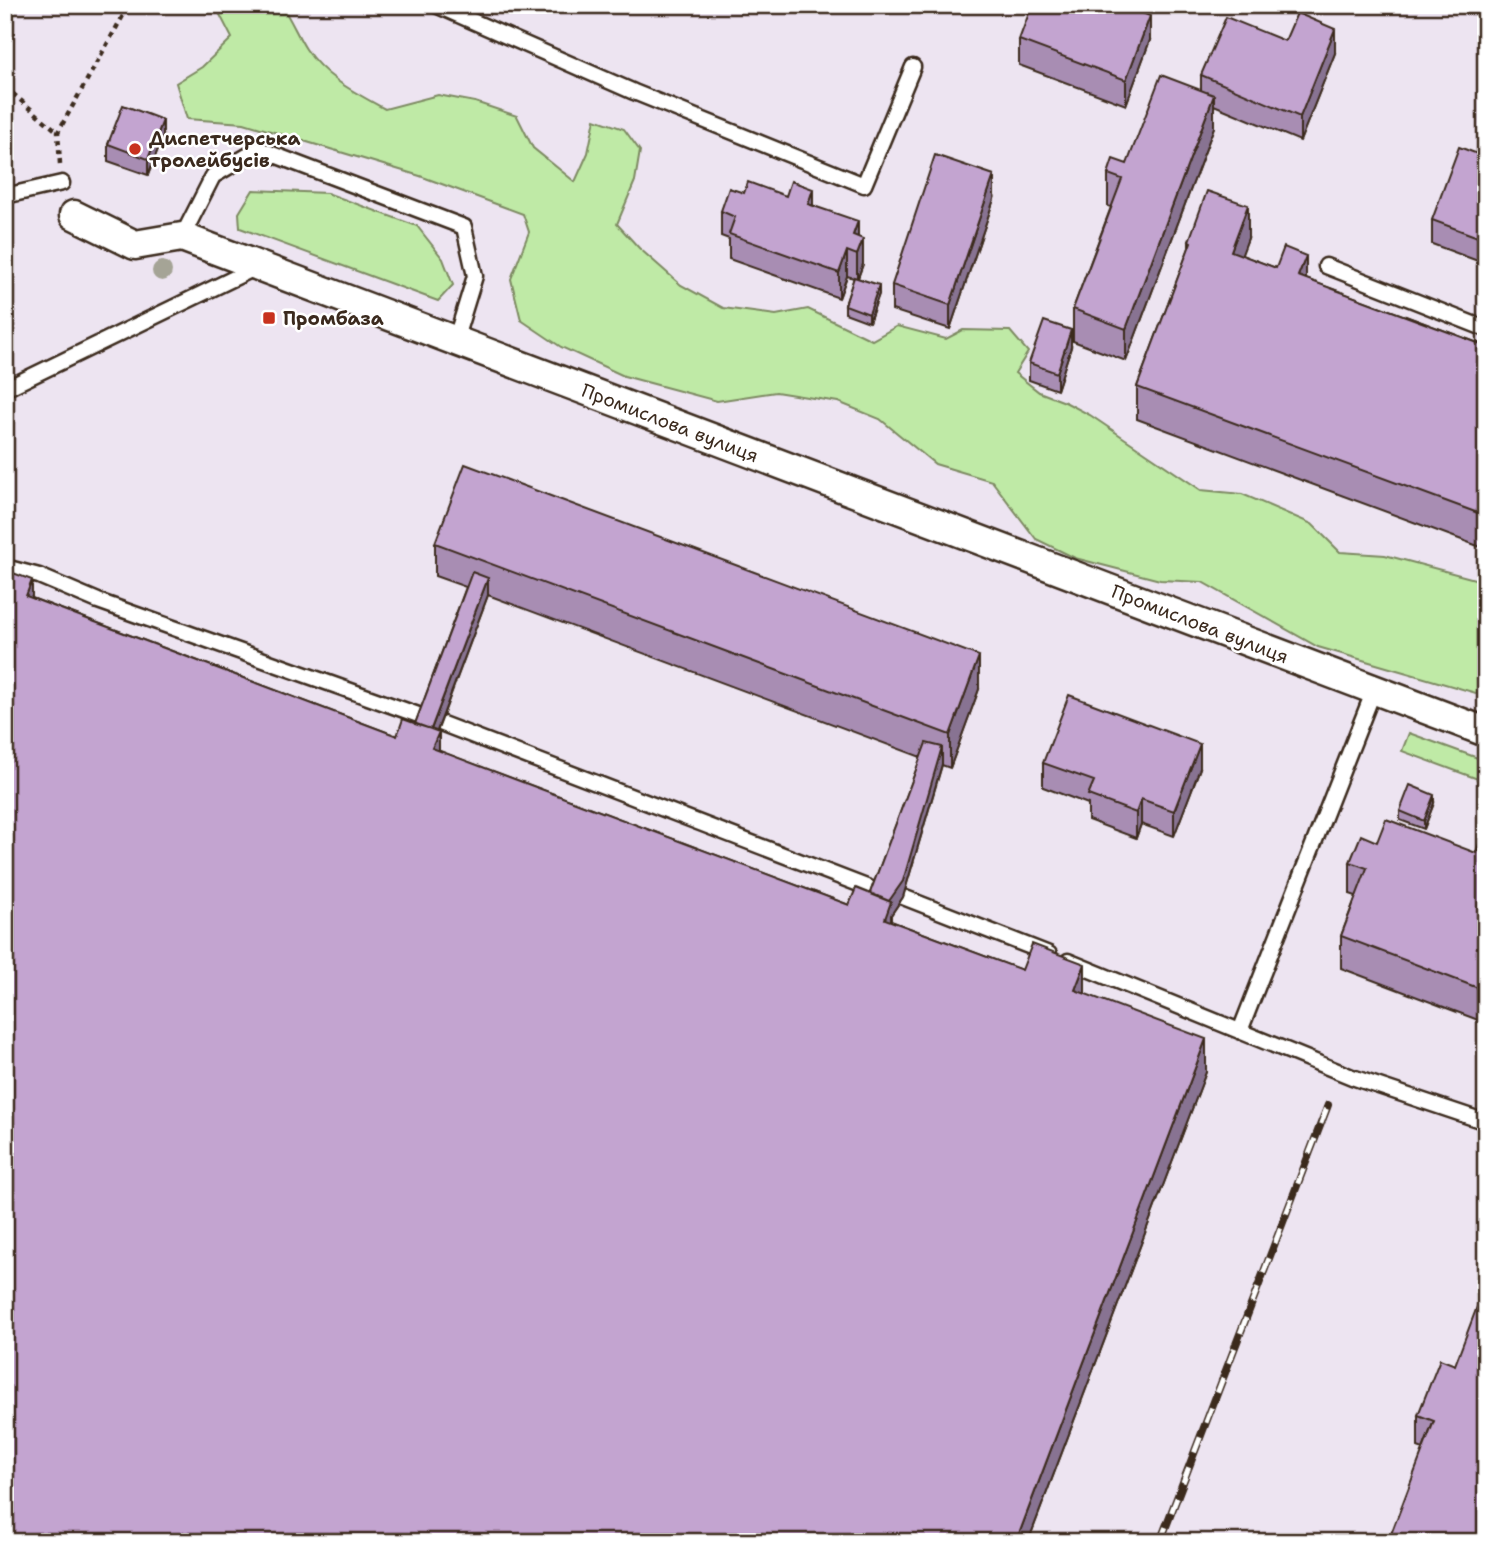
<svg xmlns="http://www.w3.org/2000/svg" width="1491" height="1547" font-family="'Shantell Sans',sans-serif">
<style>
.built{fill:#ede4f1}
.green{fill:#bfeaa6;stroke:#7d8a62;stroke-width:2}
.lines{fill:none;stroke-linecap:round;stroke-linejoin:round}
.service-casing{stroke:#3b2a1e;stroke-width:19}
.minor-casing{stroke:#3b2a1e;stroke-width:33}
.path{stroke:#3b2a1e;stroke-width:4.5;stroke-dasharray:5 5;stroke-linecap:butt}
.service{stroke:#fff;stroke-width:14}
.minor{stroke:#fff;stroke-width:28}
.rail-casing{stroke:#3b2a1e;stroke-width:8}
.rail{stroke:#fff;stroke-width:5;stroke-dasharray:16;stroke-linecap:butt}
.tree{fill:#a5a496}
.wall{fill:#a88db3;stroke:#3b2a1e;stroke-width:2;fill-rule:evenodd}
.shaded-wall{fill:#887392;stroke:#3b2a1e;stroke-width:2}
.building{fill:#c3a4d0;stroke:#3b2a1e;stroke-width:2}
.poi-dot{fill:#c8321e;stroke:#fff;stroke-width:2.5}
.labels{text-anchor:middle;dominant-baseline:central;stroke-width:5;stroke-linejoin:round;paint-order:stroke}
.poi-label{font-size:19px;font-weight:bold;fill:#3b2a1e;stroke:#fff;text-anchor:start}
.street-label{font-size:19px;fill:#3b2a1e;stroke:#fff}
</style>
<rect width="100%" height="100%" fill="#fff"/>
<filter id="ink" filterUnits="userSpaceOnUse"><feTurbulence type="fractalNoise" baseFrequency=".0143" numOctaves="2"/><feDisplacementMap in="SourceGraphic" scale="14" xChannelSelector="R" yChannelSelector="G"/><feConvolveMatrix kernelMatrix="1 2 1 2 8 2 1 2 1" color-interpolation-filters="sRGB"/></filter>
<g filter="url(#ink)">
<path class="built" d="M5 5H1486V1542H5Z"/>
<path class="green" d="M215 5H281C291 19 297 35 306 49 325 78 356 93 385 109L438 95 475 102 517 116 533 148 575 182 588 153 595 119 624 129 640 151 635 181 617 224 639 248 681 285 723 308 776 315 808 309 872 340 897 326 946 339 963 330 1010 331 1028 352 1015 373 1039 392 1065 402 1090 415 1201 490 1242 494 1312 524 1340 552 1385 555 1486 582V696L1318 647 1202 582 1160 580 1075 558 1036 539 992 481 935 464 880 419 838 402 776 392 717 401 624 376 561 347 521 320 511 279 529 232 523 214 420 176 244 123 187 119 176 83 202 67 232 38Z
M253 190 327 193 417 226 443 259 453 285 438 301 240 228 239 213Z
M1409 733 1486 761V782L1402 751Z"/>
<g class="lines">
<g class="service-casing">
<path id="service" d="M436 5 634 92 864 185 913 67
M5 196 62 183
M182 237 213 176 259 149 464 227 475 276 455 341
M1326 266 1486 329
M5 389 257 267
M5 567 39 576 98 601 424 717
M440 723 877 891
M903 897 1049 954
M1068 961 1352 1077 1486 1122
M1240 1031 1374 690"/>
</g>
<g class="minor-casing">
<path id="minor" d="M74 215 135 245 182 237 1486 732"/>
</g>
<path class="path" d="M5 87 58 132
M60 164 58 132 129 5"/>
<use href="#service" class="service"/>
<use href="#minor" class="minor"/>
<g class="rail-casing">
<path id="rail" d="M1160 1542 1328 1105"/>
</g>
<use href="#rail" class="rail"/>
</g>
<circle class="tree" cx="162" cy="271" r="10"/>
<path class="wall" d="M1019 40H1150L1126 105 1019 65Z
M1285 41 1335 53 1300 141 1214 105V127L1126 361 1073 341V309L1111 207 1108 206V174L1127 164 1201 90V75Z
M163 136 148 175 108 161V144Z
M1486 157V264L1432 244V220Z
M744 193 813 205 858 237 863 264 858 278 879 294 869 322 845 313V305L854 278 847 276 839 298 729 259V239L721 236V211Z
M994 199 950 329 892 310V285Z
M1248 238 1241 255 1486 346V549L1137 419V387L1189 248V241Z
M1071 347 1057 390 1029 380V363Z
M435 543 979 689 950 768 942 765 903 897 891 915V921L1085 994 1206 1072 1028 1542H5L32 598 397 736 415 724 466 587 435 576ZM488 595 921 757 870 893 849 905 439 751 437 732Z
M1043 763 1200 768 1174 836 1141 824 1136 838 1088 820V804L1043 787Z
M1434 803 1424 829 1400 820V811Z
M1377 842 1476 853 1486 846V1023L1341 968V936L1356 896 1350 894V862Z
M1455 1365 1423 1449 1418 1447V1415Z"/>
<path class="shaded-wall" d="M1150 16V40L1126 105V80Z
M1335 29V53L1300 141V117Z
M1214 95V127L1126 361V329Z
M163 120V136L148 175V159Z
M994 175V199L950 329V305Z
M813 189V214L808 204Z
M1248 205V238L1231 284V251Z
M858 221V246L853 235Z
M863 239V264L857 280V255Z
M847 251V276L839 298V273Z
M1306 256V288L1298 276Z
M879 285V294L869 322V314Z
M1071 330V347L1057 390V373Z
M488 578V595L426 760V743Z
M32 580V612L26 596Z
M979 656V689L950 768V735Z
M439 732V764L432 748Z
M1200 744V768L1174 836V811Z
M942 747V764L903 897 891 915V934L881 913Z
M1434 795V803L1424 829V821Z
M1141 799V824L1136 838V813Z
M1085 964V997L1075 990Z
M1206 1039V1072L1028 1542H1016Z"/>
<path class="building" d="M1032 5H1122L1150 16 1126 80 1019 40Z
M1297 13 1335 29 1300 117 1201 75 1226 17 1285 41Z
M1161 75 1214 95 1126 329 1073 309 1122 179 1108 174 1113 159 1127 164Z
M123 105 163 120 148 159 108 144Z
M1459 147 1486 157V240L1432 220Z
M935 155 994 175 950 305 892 285Z
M791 181 813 189 808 204 858 221 853 235 863 239 857 255 847 251 839 273 729 234 735 217 721 211 729 188 744 193 748 182 786 196Z
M1207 191 1248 205 1231 251 1276 268 1284 247 1306 256 1298 276 1486 346V516L1137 387 1191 242 1189 241Z
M854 277 879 285 869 314 845 305Z
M1044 321 1071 330 1057 373 1029 363Z
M465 464 979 656 950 735 435 543Z
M5 570 32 580 26 596 397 736 403 719 439 732 432 748 849 905 856 888 891 902 885 919 1022 970 1032 944 1085 964 1075 990 1206 1039 1016 1542H5Z
M472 572 488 578 431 729 415 724Z
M1069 695 1200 744 1174 811 1141 799 1136 813 1088 795 1094 781 1043 763Z
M926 743 942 747 903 881 889 901 870 893Z
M1410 785 1434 795 1424 821 1400 811Z
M1386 819 1476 853 1479 844 1486 846V991L1341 936 1367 868 1350 862 1361 835 1377 842Z
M1486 1283V1542H1388L1434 1421 1418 1415 1440 1359 1455 1365Z"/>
</g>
<g class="poi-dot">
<circle cx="135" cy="149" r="7"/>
<rect x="262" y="311" width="14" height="14" rx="3.5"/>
</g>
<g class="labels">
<g class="poi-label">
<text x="149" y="138">Диспетчерська<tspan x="149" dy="22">тролейбусів</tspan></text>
<text x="283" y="318">Промбаза</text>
</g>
<g class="street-label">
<text transform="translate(670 423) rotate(21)">Промислова вулиця</text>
<text transform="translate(1200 624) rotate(21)">Промислова вулиця</text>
</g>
</g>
<rect width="1491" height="1547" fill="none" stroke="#fff" stroke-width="28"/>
<rect x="14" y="14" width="1463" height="1519" fill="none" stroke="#3b2a1e" stroke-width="2.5" filter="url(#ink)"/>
</svg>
